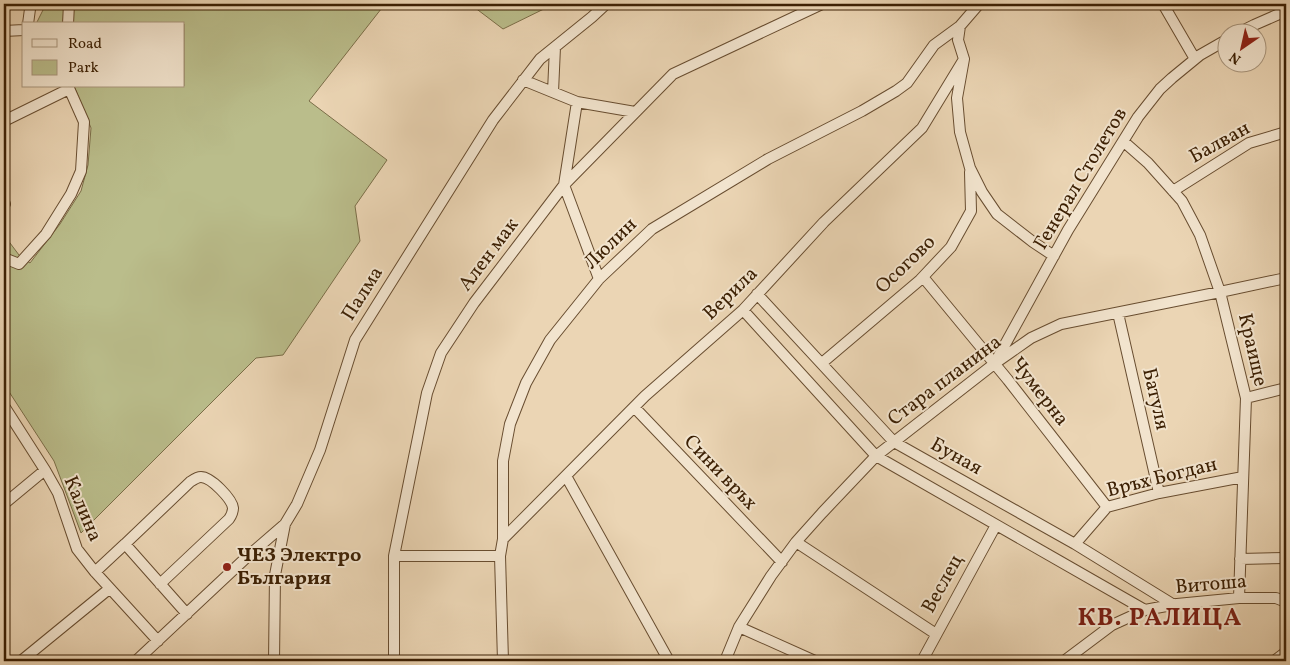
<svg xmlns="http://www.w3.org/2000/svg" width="1290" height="665" font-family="Vollkorn,serif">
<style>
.green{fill:#babd8b;stroke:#7b6e48}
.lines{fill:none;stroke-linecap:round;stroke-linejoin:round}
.minor-casing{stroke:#684d30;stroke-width:12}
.minor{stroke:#f2e4ce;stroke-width:10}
.poi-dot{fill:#8f2418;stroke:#f2e4ce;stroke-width:2}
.labels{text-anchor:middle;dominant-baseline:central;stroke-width:4;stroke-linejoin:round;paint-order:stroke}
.street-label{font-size:20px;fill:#3c2004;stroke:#f2e4ce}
.poi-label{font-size:20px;font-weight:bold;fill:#3c2004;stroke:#f2e4ce;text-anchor:start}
.district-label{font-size:25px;font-weight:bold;letter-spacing:1px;fill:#7a1f14;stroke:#f2e4ce}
</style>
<rect width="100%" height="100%" fill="#ebd5b4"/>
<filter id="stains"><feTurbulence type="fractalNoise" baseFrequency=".004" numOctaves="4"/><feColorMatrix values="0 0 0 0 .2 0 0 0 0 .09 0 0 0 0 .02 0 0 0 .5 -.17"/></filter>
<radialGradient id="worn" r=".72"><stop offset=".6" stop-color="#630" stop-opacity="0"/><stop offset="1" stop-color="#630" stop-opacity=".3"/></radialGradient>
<path class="green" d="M46 4H385L309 101 387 160 355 206 360 241 283 355 256 358 81 533 54 461 4 384V235L19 255 30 263 60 224 81 191 88 165 91 128 74 86H184V24H39L37 22Z
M470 4H554L503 29Z"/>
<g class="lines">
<g class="minor-casing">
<path id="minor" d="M1163 4 1195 59
M28 24 30 9 32 4
M68 24 69 4
M960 26 958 40 964 59 957 98 960 132 970 168 982 192 997 214 1033 242 1054 256
M4 31 24 30
M1240 32 1254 25 1286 11
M523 80 577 102 635 112
M553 92 555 47
M577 102 564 185 599 279
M4 121 69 89
M1123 141 1148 163 1182 201 1200 235 1220 292 1246 398 1239 598
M1173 191 1249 143 1286 132
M4 205 5 204
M4 258 19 264 46 234 71 194 81 171 84 122 68 86
M923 277 1008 380 1107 507
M757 294 894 442 1075 544 1174 605
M743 310 876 456 1145 610
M1118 313 1159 493
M996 361 1068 230 1138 117 1160 89 1172 78 1200 55 1228 39
M822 363 920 280 951 247 971 211 970 172
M1246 398 1286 388
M4 406 45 470 58 493 77 549 95 572 158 641
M634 407 782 562
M566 476 669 661
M4 504 45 470
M503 539 645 396 743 310 824 222 922 128 964 59
M796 542 936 634
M125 544 190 482C193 480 197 477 201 477 211 477 232 499 233 508 233 512 231 516 229 519L160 584
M1075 544 1107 507 1159 493 1243 477
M394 556H500
M1240 559 1286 558
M95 572 125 544 187 614
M739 627 815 661
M21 661 109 589
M136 661 248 556 285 524
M274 661 275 575 285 524 297 504 320 450 355 340 493 120 540 59 592 17 606 4
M394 661V556L427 393 441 353 474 303 564 185 673 74 822 4
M503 661 500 556 503 539V461L510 424 526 383 550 340 599 279 652 229 768 159 862 111 896 91 907 83 934 45 960 26 979 4
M725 661 739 627 771 576 796 542 822 513 876 456 994 364 1031 338 1061 324 1220 292 1286 278
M922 661 996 525
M1064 661 1112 625 1145 610 1177 604 1239 598H1276L1286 602
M1274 661 1286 652"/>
</g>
<use href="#minor" class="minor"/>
</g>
<circle class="poi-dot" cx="227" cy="567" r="5"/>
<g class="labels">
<g class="street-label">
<text transform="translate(1220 143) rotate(-29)">Балван</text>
<text transform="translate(1081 179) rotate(-59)">Генерал Столетов</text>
<text transform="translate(611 244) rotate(-44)">Люлин</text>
<text transform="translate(489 255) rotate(-53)">Ален мак</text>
<text transform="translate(906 265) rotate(-44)">Осогово</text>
<text transform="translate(363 294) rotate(-58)">Палма</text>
<text transform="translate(731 294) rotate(-44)">Верила</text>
<text transform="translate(1252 350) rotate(77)">Краище</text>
<text transform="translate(945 381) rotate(-37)">Стара планина</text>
<text transform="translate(1039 392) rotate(52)">Чумерна</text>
<text transform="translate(1155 399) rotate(77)">Батуля</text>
<text transform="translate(956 457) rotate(29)">Буная</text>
<text transform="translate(720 473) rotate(46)">Сини връх</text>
<text transform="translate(1162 478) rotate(-14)">Връх Богдан</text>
<text transform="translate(82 509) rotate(67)">Калина</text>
<text transform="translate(943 584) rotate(-61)">Веслец</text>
<text transform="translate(1211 585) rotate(-5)">Витоша</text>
</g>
<g class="poi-label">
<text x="237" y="556">ЧЕЗ Электро<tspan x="237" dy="23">България</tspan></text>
</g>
<g class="district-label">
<text x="1160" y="618">КВ. РАЛИЦА</text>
</g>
</g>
<rect width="1290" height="665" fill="none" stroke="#ebd5b4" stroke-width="20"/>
<rect x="5" y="5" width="1280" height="655" fill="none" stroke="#3c2004" stroke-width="2.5"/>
<rect x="10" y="10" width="1270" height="645" fill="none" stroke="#3c2004"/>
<rect x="22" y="22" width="162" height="65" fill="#f2e4ce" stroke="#a9967d"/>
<rect x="32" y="39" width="25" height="8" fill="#f2e4ce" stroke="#a9967d"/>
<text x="68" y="48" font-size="15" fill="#3c2004">Road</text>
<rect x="32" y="60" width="25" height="15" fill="#babd8b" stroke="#a9967d"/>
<text x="68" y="72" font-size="15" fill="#3c2004">Park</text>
<g transform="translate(1242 48) rotate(214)"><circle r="24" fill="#f2e4ce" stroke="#a9967d"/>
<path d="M0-4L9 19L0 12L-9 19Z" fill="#8f2418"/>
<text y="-8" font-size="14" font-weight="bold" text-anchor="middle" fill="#3c2004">N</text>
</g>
<rect width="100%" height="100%" filter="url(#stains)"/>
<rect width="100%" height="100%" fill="url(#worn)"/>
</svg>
